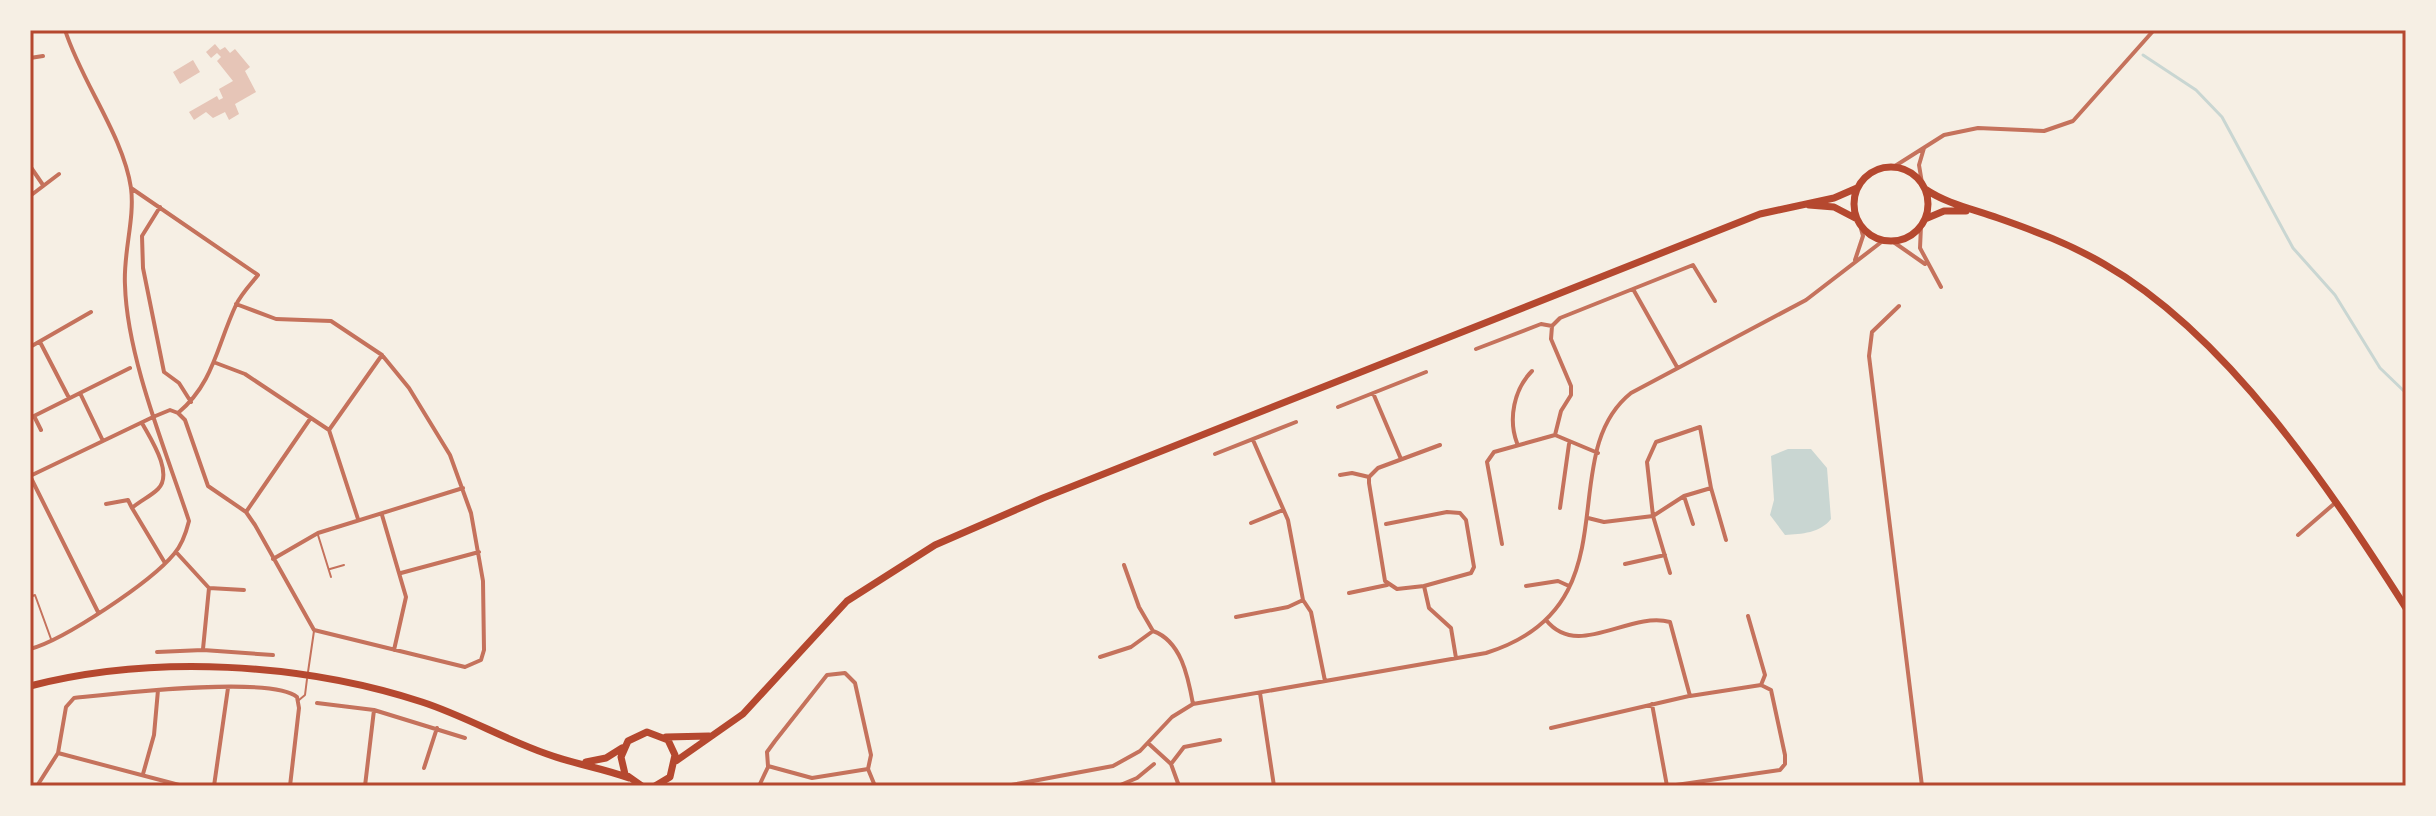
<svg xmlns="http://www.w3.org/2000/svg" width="2436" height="816" font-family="Montserrat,sans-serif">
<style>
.water{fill:#c9d6d2}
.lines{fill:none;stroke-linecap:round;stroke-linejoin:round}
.stream{stroke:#c9d6d2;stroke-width:3}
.building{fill:#e6c5b7}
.service{stroke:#c5725c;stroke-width:2}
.minor{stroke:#c5725c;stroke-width:4}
.trunk{stroke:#b5482f;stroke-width:7}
.neatline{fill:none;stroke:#b5482f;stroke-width:3}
</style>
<rect width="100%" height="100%" fill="#f6efe4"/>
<path class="water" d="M1788 449H1811L1827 468 1831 519C1820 533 1802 534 1785 535L1770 515 1774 500 1771 456Z"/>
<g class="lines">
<path class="stream" d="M2143 55 2196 90 2222 117 2293 248 2335 295 2380 368 2406 393"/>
</g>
<path class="building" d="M215 44 220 50 225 47 230 53 235 49 250 67 245 71 256 92 235 104 239 114 229 120 225 112 213 118 206 112 194 120 189 112 217 96 219 100 223 98 219 89 233 81 217 61 221 57 217 53 211 58 206 52Z
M193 60 200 72 180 84 173 72Z"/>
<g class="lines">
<path class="service" d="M318 535 331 577
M330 569 344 565
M30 597 35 595 51 639
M308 672 314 631
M299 700 305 695 307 679"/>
<path class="minor" d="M30 58 43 56
M30 166 43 185
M1895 166 1944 135 1978 128 2044 131 2073 121 2154 30
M1922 183 1919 165 1924 148
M30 196 59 174
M160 207 142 236 143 268 164 372 179 383 191 402
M1921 226 1920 248 1941 287
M1892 241 1925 264
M1855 260 1863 236 1860 225
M1633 289 1677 367
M1899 306 1872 332 1869 356 1922 786
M40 342 69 398
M30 347 91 312
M1476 349 1541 324 1552 326
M216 363 245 374 329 430 358 519
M80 393 103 441
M1373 393 1401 459
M1338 407 1426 372
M178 413 185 420 208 486 246 512 255 525 314 630 465 667 481 660 484 650 483 581 471 513 450 455 409 388 382 355 331 321 276 319 236 304
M142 423C150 438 174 473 158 489 151 496 140 501 132 508L165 563
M1700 427 1711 488 1684 496 1653 516 1647 462 1656 442Z
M41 430 34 416 130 368
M329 430 382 355
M1555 435 1561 411 1571 395V386L1551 339 1552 326 1560 318 1693 265 1715 301
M1555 435 1598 453
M1253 440 1288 520 1303 600 1311 612 1325 681
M1517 443C1508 419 1514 389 1532 371
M1440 445 1378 468 1369 477V483L1385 581 1397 589 1424 586 1429 608 1451 628 1456 658
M1215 454 1296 422
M1340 475 1352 473 1369 477
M30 476 153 417 170 410 178 413C214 383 217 345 236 305 241 294 251 284 258 275L131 188
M30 476 98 612
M1711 488 1726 540
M1684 496 1693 524
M106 504 128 500 132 508
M1560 508 1569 444
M246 512 310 419
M382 515 406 597 394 650
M1588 518 1604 522 1653 516 1670 573
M1251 523 1283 510
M1386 524 1447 512 1460 513 1466 520 1474 567 1471 573 1424 586
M2298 535 2335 503
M1502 544 1487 462 1494 452 1555 435
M176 552 209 588 203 649
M273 559 318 533 463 488
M1625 564 1665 555
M1124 565 1139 607 1153 631
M401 573 479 552
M1526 586 1558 581 1569 586
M209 588 244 590
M1349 593 1387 585
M1748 616 1765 675 1761 685
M1236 617 1288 607 1303 600
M1546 620C1578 660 1628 611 1670 622L1690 696 1761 685 1771 690 1785 755V764L1780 770 1669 786
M30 649C64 640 151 582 174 554 182 545 186 533 189 521 166 451 127 358 125 285 123 253 135 219 131 188 123 135 82 83 65 30
M157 652 203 650 273 655
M1100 657 1131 647 1153 631C1181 641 1188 676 1193 704
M1260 693 1274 786
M317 703 374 710 465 738
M1652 704 1667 786
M1551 728 1689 696
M1148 743 1171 764 1179 786
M58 753 183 786
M1171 764 1184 747 1220 740
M424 768 437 728
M868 769 812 778 768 766 767 752 775 741 827 675 845 673 855 683 871 755 868 769 875 786
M143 774 154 735 158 690
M37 786 58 753 66 707 74 698C112 694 272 675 297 697L299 708 290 786
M214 786 228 688
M365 786 374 710
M759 786 768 767
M1006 786 1113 766 1140 751 1172 717 1193 704 1486 653C1637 606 1551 457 1631 393L1806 300 1884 240
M1118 786 1137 778 1154 764"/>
<path class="trunk" d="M1854 204a37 37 0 1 1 74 0a37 37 0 1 1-74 0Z
M1925 189C1947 204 1973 209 1998 218 2035 231 2070 244 2104 264 2228 335 2330 489 2406 608
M1809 205 1834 207 1857 219
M1925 219 1944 211H1966
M30 686C154 654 302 663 422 702 465 716 504 739 547 754 574 764 602 768 629 778
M666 737 709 736
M676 761 743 714 847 601 935 545 1043 498 1760 214 1834 198 1857 188
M586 762 606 758 622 748
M642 786 625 774 621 757 628 741 647 732 668 740 675 755 670 777 655 786"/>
</g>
<rect width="2436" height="816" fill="none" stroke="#f6efe4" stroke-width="64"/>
<rect x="32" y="32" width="2372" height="752" class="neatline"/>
</svg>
